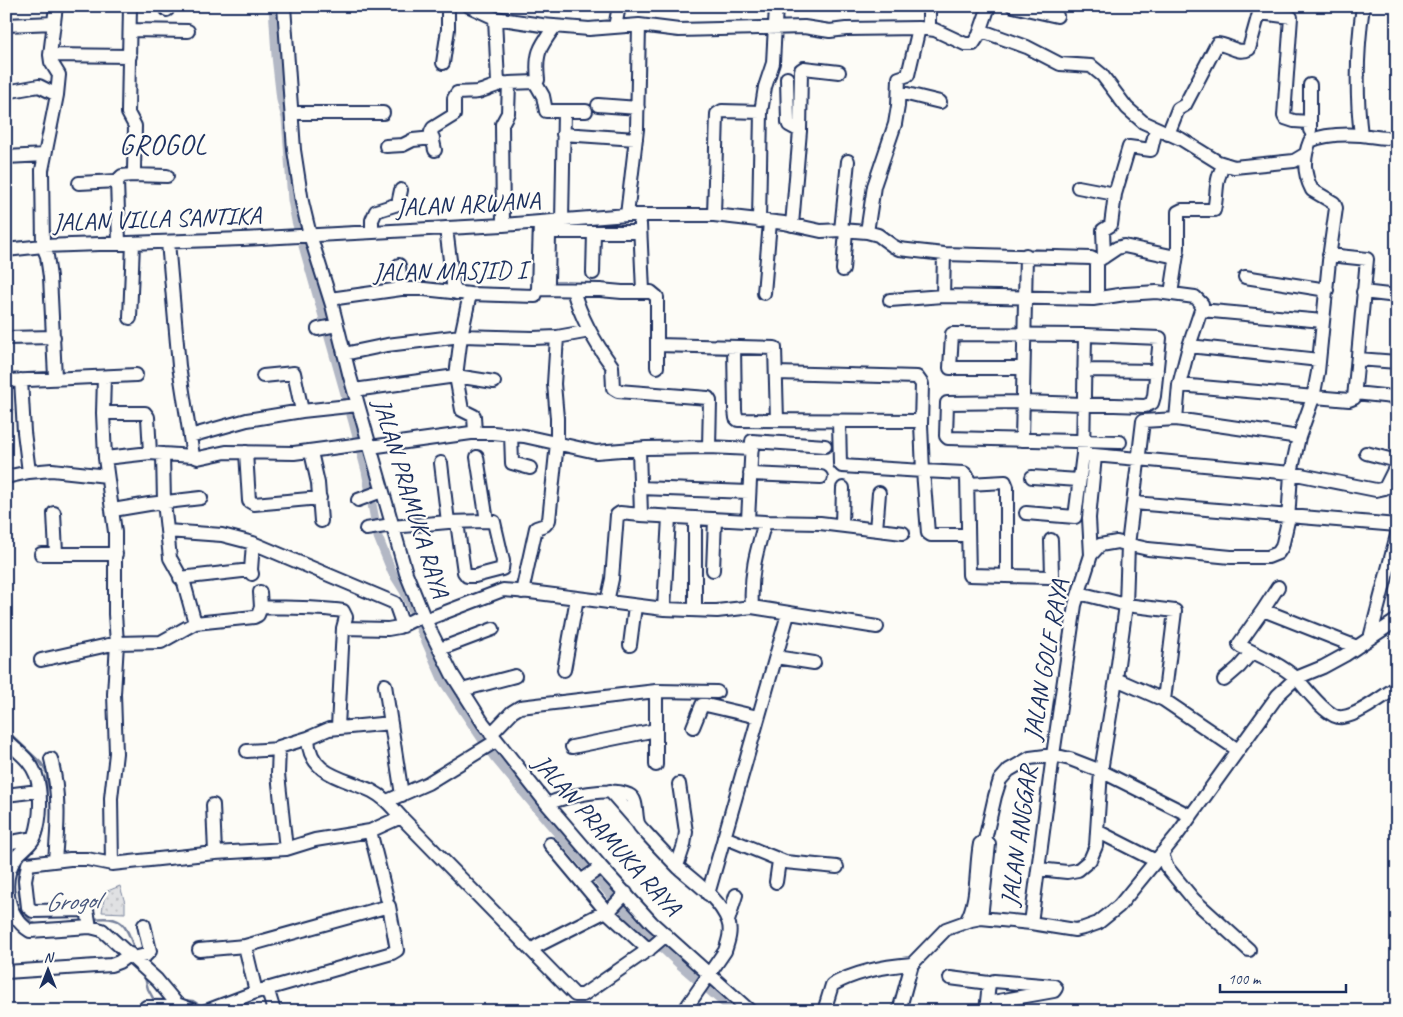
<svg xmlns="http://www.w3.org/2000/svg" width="1403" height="1017" font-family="Caveat,sans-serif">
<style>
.grass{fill:url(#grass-dots);stroke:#7e88a0}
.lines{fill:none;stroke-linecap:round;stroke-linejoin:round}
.stream{stroke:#76819c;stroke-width:2.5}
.canal{stroke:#b3b8c5;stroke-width:9}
.minor-casing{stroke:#1b2f5e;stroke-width:16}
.minor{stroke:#fdfcf7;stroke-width:12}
.labels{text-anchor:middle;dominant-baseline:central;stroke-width:4.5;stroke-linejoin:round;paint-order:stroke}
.street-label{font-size:25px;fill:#1b2f5e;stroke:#fdfcf7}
.water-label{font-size:26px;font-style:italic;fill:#49587d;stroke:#fdfcf7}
.quarter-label{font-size:28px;letter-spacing:1px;fill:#1b2f5e;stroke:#fdfcf7}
</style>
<defs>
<pattern id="grass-dots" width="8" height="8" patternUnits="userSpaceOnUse" patternTransform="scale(1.25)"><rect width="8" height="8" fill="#e0e1e3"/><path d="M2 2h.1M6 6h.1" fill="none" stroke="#c0c1c5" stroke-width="1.8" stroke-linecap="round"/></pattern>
</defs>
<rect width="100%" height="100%" fill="#fdfcf7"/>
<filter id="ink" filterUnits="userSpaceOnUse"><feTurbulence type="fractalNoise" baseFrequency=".02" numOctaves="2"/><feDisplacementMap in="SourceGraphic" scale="10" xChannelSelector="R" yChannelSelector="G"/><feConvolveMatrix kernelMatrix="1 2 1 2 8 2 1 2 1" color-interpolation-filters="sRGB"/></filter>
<g filter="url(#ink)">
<path class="grass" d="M120 886 125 903V913L102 912 105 892Z"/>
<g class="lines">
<path class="stream" d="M6 730 41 763 47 773 46 806
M94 919C124 915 126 926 135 951
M69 922 86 920
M37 925C31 922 26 917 23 911 19 903 16 873 20 864 21 861 25 858 28 856 38 845 45 836 44 821
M144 974 148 989 154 1000H168
M181 1000 193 1001 204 1008"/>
<path class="canal" d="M273 6 276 56 281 100 286 118 292 200 296 221 353 422 366 471 378 537 392 572 404 591 443 681 494 757 547 821 631 919 679 964 733 1011"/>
<g class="minor-casing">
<path id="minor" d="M284 6 294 150 302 202 310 235 332 305 349 373 406 573 425 620 452 674 483 723 547 804 601 867 652 923 750 1011
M469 6 495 18 542 25 589 29 639 25 679 30 804 27 830 31 846 29 919 28 935 30 965 44H973L979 35 985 32 1027 47 1060 64 1091 66 1102 75 1127 108 1143 122 1181 139 1218 162 1234 167 1294 161 1304 155
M1013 6 1057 16
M167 10 168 6
M1260 13 1291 17 1284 116 1285 118 1294 121 1309 122
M495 18 498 83
M6 25 54 23
M615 27 619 6
M929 29V6
M131 30 188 31
M979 35 989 6
M50 55 130 56
M443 63 448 29V6
M787 78 788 122 789 125 800 131
M535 82 543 96 546 111H586
M6 92 39 86 57 95
M899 92 940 102
M598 105 638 108
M292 113H383
M1310 130V85
M563 134 636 139
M1168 134 1178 109 1185 105 1217 44C1228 44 1238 55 1249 49L1261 6
M1361 135C1356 94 1357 48 1363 6
M386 146 403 145 413 140 433 138
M435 150 431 132 433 128 454 115V98L457 93C464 92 471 93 478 92 490 89 497 83 509 83
M6 157 45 155
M132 175 167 176
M79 183 117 181
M1078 187 1115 194 1111 225 1103 230 1104 257
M1115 194 1129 147 1151 150 1156 129
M627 215 637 129 639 25
M714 215 717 114 722 111 761 112
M562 221 564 112
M759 221 761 112 765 87 773 63 776 6
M640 224 643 291
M503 225 502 124 508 113 509 83 536 82 538 80C535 52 540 47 555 26
M792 225 800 131 801 70 804 68 839 72
M446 228 453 284 456 293
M841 230 848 161
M372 231V220L376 211 398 204 401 190
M867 232 874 186 895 124 898 106 899 78 908 75 919 28
M168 242 179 366 193 456
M119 243 117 181 122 176 132 175 134 170 135 126 128 113 130 6
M6 250 43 246 242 239 503 225 627 215H714L784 223 821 231 841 230 867 232 878 235 893 246 899 249 944 254 1091 258 1097 261V298
M1099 260 1117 248 1124 246 1176 257
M399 265 401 289
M843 270 846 230
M593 273 594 232
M1245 277 1327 290
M548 282 549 235 550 232H640
M538 289 600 290 622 292H651L657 297V345L775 348 777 420
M573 290C581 318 595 343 612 366L613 388 618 391 708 398 710 401 709 447
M1363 292 1397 296
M764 293 770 222
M470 294 461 336 456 376 462 410 474 416 475 433
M1171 294 1178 248V212L1182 210H1214C1218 194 1214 178 1225 164
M943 296 944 254
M330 299 401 289H424L470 294 535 296 538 289 540 223
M890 300 943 296 1093 299 1125 294 1157 292 1195 297 1202 304 1201 310
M130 318 133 243
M318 329 337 325
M6 338 54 337
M657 345V367
M1189 346 1319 360
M734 347 735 410 736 418 738 420 917 421 921 424 923 471 964 473 967 476 969 575 1049 577 1052 575 1051 540
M344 354 387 345 461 336 533 338 557 337 590 331
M1358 359 1397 362
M1023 368H950L952 334 1085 335 1160 338 1154 396 1152 403 1145 406 1022 402 947 403 946 436 948 438 1120 442
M1084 370 1157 371
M777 373 917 377 922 384 921 424
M263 376 294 373 302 411
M55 377 50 277 47 256 43 246 42 170 57 95 59 75 51 62 50 55 56 6
M104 377 103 413 105 458 115 532V614L117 643 114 694 116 753 111 798 112 864
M21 380 24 432 29 472
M6 381 136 375
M1179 385 1349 400 1354 398 1367 259 1329 255
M354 390 456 376 494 382
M1355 393 1393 397
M103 413H145L148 417 150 453
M1176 419 1179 385 1189 346 1201 310 1323 321
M839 421 840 464 842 466 923 471 928 533 931 535H968
M511 434 512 463 530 468
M190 436 247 420 302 411 358 405
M1022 440 1026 255
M370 447 471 433H493L524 436 596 452 646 448 709 447 752 449
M639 449 641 515 765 522 820 523 903 533
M246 452 249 501 254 504 320 498
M311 452 318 483 321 521
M1366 453 1397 461
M163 454 193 456 198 458 226 452 294 453 369 443
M1083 454 1291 473 1376 490 1385 488 1397 464
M477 457 487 521
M105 458 150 453 163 454 164 502 170 558 184 583 195 623
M441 463 448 522
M750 474 821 477
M6 477 29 472 52 470 107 476
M1032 477 1079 480
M968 484 1005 482 1007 487V576
M640 488 749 492
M358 500 382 491
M1134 503 1397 525
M113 510 149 504 201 498
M54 513 56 553
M1026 513 1075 517 1083 454 1085 335
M695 518V610
M748 520 752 441 825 446
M842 525 843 488
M392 527 448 522 487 521 494 522 503 561 502 569 475 576H467L464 572 457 522
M366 529 392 525
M876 530 879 493
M167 531 222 535 253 543 395 603 403 626
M41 554H116
M1091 555 1089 518 1095 456
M713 570 715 519
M252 574 251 570 253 543
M180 578 251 570
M522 592 536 528 545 525 549 520 557 443V418L554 384 557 337
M1079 593 1126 605 1175 611 1164 700
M607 602 612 579 617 515 620 513 641 515
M261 607C289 608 316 607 343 611L346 617 343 628
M752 607C750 574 756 553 765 522
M664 609 669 517
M1263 610 1278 587
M425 620 503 590 530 592 664 609 717 611 752 607 877 627
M1370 638 1397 535
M630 645 635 606
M1357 647 1263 610 1239 644 1240 646C1259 655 1282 665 1297 679 1307 689 1328 720 1343 717 1359 715 1383 696 1397 687
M440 649 493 629
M776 657 814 663
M41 660 117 643 161 642 195 623 254 617 258 615 261 607 260 592
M564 670 577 598
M1224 680 1239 667 1252 652
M385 685 402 795
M462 690 515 676
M656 691V765
M338 727 343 628 388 629 399 627 423 615
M693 727 702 705H706L758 717
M491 734 512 712 520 707 656 691 717 692
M308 738C309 776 345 778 372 791 384 797 392 807 401 817L575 995H583L652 947 666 935
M6 740C17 752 30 759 36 775 42 792 41 819 35 836 32 844 23 849 17 856 0 879 6 916 30 931L90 927 102 930 157 980 177 1004 195 1011
M572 747 656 730
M1238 750 1164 700 1116 679 1126 605 1128 545 1143 421 1176 419 1299 437
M247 751 279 749
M51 759C60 792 58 827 55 860
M610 791 638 823
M6 795 38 791
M387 801 428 783 496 741
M547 804C566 796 611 786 629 795 638 799 635 814 638 823 639 826 642 829 645 832 656 844 667 856 679 868 696 883 720 899 728 921 732 931 728 942 725 951L684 1011
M213 805 215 853
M370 831 387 898
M1097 831 1156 861
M724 837 785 862 837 867
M6 843 34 838
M550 844 606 911 649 950
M286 849 278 774 279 747 308 738 329 729 391 723
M1162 853 1166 866 1194 900 1249 950
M677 866 684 845 686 832 679 784
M1038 869 1067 872 1078 870 1090 860 1096 846 1101 771 1116 679
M581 881 601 867
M776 882 779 861
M708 894 788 614
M981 918 989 844 985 840
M728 921 736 895
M966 922C979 899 975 870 980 844L985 840 995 796 1000 780 1009 770 1030 758 1053 755 1070 759 1101 771 1191 816
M1031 923 1053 755 1075 605 1091 555 1100 545 1117 542 1148 549 1231 557H1268L1278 553 1282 547 1288 521 1291 473 1299 437 1313 398 1318 372 1330 251 1336 208 1334 203 1312 190C1303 173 1303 158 1310 141 1325 134 1344 134 1361 135 1373 136 1384 140 1397 137
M90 927 87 910 33 911 28 907 25 880 28 864 70 859H87L112 864 215 853 286 849 315 840 370 831 401 817
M245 946 256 992
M537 946 612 908 626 893
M199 950 245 946 389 906 397 950 392 953 256 992 206 1011
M133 958 146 955 150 951 144 925
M6 972 111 965 119 962 130 954
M950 978 989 983
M267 988 274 1011
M146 1007H174L179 1005
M824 1011 832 985C855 972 886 966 912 964
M899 1011 912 964 946 929 971 920 981 918 1031 923 1075 930 1084 928 1098 923 1119 906 1177 835 1278 695 1296 678 1323 667 1345 655 1397 620
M986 1011 989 983 994 981 1054 986 1056 988 1054 991 987 1003"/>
</g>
<use href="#minor" class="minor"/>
</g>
</g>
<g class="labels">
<g class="street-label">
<text transform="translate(468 204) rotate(-3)">JALAN ARWANA</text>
<text transform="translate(157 219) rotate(-2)">JALAN VILLA SANTIKA</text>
<text transform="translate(450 271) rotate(-1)">JALAN MASJID I</text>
<text transform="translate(411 498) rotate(73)">JALAN PRAMUKA RAYA</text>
<text transform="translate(1046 660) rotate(-80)">JALAN GOLF RAYA</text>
<text transform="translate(607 835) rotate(48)">JALAN PRAMUKA RAYA</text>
<text transform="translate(1019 836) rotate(-82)">JALAN ANGGAR</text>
</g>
<g class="water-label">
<text transform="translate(72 901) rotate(-3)">Grogol</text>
</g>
<g class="quarter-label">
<text x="163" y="144">GROGOL</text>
</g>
</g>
<rect width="1403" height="1017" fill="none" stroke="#fdfcf7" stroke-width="25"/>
<rect x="12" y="12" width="1378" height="992" fill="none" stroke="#1b2f5e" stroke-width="2" filter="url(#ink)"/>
<g transform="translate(48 970)" stroke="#fdfcf7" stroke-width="4" paint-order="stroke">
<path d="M0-4L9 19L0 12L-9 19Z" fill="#1b2f5e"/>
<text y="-8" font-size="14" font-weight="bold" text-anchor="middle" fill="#1b2f5e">N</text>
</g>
<path d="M1220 984v8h126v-8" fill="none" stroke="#1b2f5e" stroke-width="2.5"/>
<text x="1228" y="984" font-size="15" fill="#1b2f5e" stroke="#fdfcf7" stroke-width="4" paint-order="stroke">100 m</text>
</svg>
